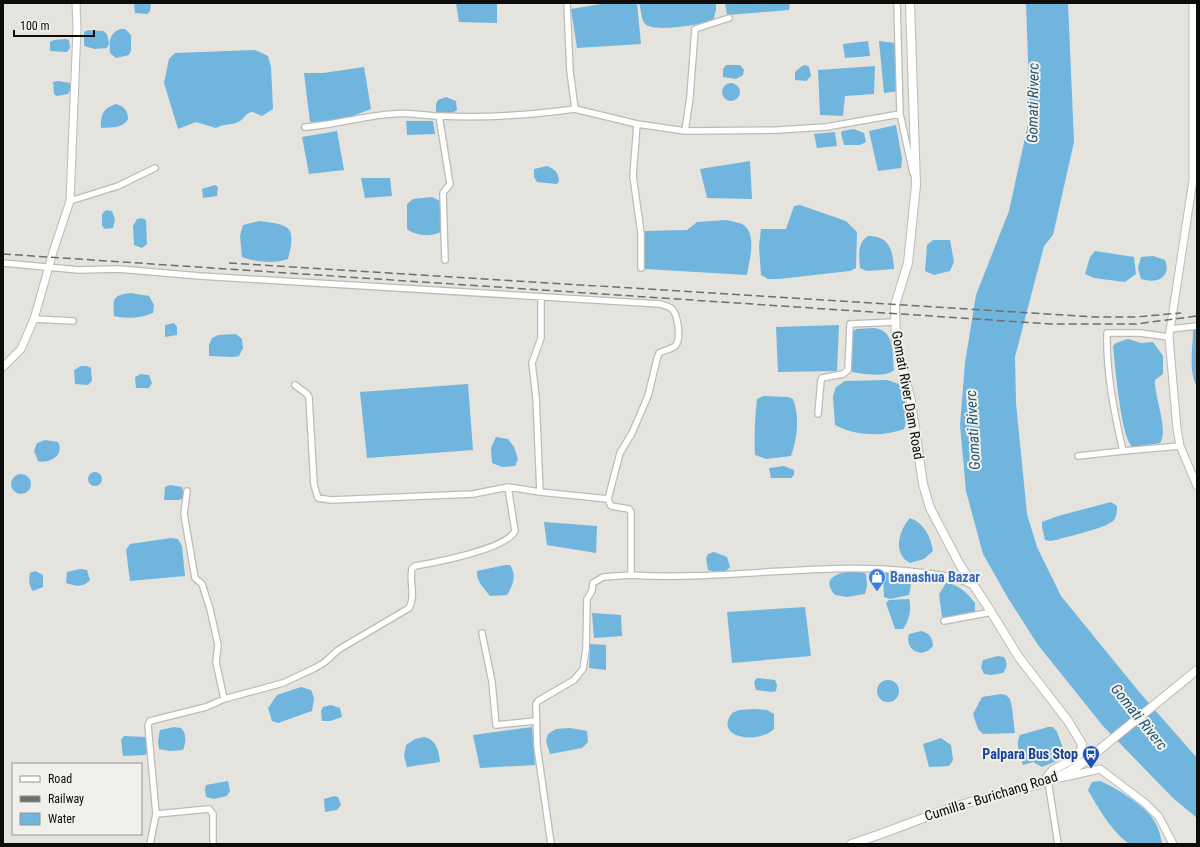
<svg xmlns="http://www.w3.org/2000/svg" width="1200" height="847" font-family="'Roboto Condensed',sans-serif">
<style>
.water{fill:#70b5de}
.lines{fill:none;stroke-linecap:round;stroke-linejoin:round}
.minor-casing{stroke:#bcbbb6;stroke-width:8}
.tertiary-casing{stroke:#bcbbb6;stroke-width:9}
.secondary-casing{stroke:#bcbbb6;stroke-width:10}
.minor{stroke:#fff;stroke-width:5.5}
.tertiary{stroke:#fff;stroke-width:7}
.secondary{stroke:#fff;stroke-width:8}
.rail{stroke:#6e6e6a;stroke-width:1.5;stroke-dasharray:8 4;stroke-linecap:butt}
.labels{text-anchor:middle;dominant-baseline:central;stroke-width:4;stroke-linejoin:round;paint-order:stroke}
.street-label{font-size:14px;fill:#0c0c0a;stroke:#f1f0ea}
.shop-label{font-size:14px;font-weight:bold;fill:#366cbe;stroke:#f1f0ea;text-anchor:start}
.transit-label{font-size:14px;font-weight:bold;fill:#164399;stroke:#f1f0ea;text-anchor:end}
.water-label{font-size:15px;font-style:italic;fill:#215672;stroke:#f1f0ea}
</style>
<rect width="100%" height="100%" fill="#e4e3dd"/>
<path class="water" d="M134 3H151L150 11 147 14 135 13Z
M456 3H497V23L459 22Z
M607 3H637L641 44 577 48 571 9Z
M639 3H716V10L713 21C700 24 655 33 645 24 641 19 641 9 639 3Z
M725 3H790L789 10 727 15Z
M1026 3H1068L1074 142 1053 235 1044 246 1015 357 1016 403 1027 514 1037 547 1061 596 1140 693 1197 758V818L1173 798 1103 726 1038 645 1008 598 983 554 966 491 960 425 965 363 976 295 1009 211 1030 115Z
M120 29H125L131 35V50L129 55 116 58 110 53C109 41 109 34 120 29Z
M88 30 103 31 107 34 109 43 107 48 95 49 84 46V32Z
M65 39 69 40 70 48 67 52 50 51V42L54 40Z
M868 41 870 56 845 58 843 44Z
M879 41 895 43 899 91 884 93Z
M255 50 268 56 271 67 273 109 262 116C259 115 255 113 253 112 246 112 245 118 240 121 233 126 224 123 216 128L196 122 178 129 164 83 169 59 175 53Z
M726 65H740L744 70 743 75 736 79 723 77V69Z
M806 65 809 67 811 76 806 81 795 80V72L802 66Z
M875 66 874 94 845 96 843 116 820 115 818 70Z
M364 67 371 109 337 122H310L304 73H323Z
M58 81 70 83 71 88 68 94 57 96 54 94 53 82Z
M722 92a9 9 0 1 1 18 0a9 9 0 1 1-18 0Z
M446 97 456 101 457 110 452 113 436 114V104L438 100Z
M116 104C124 106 128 111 128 119 122 129 111 127 101 128 100 114 104 108 116 104Z
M406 121H433L435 134 407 135Z
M896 125 902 159 901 168 878 171 869 131Z
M854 129 864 133 866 142 860 145H844L841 133 842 131Z
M337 131 344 170 309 174 302 137Z
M835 132 837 146 817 148 814 134Z
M750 161 752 199 707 198 700 169Z
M547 166C556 170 558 172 559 181L557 184 537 182 534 177V169Z
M361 178H390L392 196 365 198Z
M215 185 218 187 217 196 203 198 202 189Z
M432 197 440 201 442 207 441 232C431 237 416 236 407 229V204L413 199Z
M800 205 846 221 857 232 856 268 850 271 779 279H768L761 275 759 246 761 229H786L794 206Z
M106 210 112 211 115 219 113 228 105 229 102 226V214Z
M142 218 146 220 147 244 142 248 134 245 133 226 137 219Z
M726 220C731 221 737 222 742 224 758 233 749 261 747 275L645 269 643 264V231L687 230 697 222Z
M259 221C289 225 297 225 288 259 275 264 255 262 242 257L240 236 243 225Z
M868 236C890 236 893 251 894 269L867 271 860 268C859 256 857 243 868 236Z
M933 240H950L954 262 950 271 934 275 925 271 927 245Z
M1095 251 1134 257 1136 274 1125 282 1094 278 1085 274 1090 257Z
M1153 256 1165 260C1172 278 1156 284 1141 279L1138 268 1141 257Z
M131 293 149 296 154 305 153 313C142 318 126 319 114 316 113 299 112 295 131 293Z
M174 323 177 327V335L165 337V325Z
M839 325 837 371 778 372 776 327Z
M873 328C895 329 892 353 894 370 886 378 859 374 849 371L851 334 856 329Z
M1197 329V387C1188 370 1193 348 1193 330Z
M236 334 242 339 243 348 239 356 233 357 209 356V345L212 338 218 335Z
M1128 339 1141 343 1153 342 1163 356V374L1155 380C1154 397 1169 430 1160 443L1133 447C1121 440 1115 363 1113 346L1116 343Z
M81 366H87L91 368 92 381 88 385 75 384 74 370Z
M141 374 149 375 152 383 149 388H136L135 377Z
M887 380 899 384C905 399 910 414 904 429 882 437 856 436 835 425L833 396 836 387 845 381Z
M468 384 473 450 367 458 360 392Z
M763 396 788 397 793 399C800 416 797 440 791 456L766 459 755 455C754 436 755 418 757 399Z
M496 437 508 439 514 447 518 459 515 466 502 467 492 463 491 448Z
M45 440 58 442C65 456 49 464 38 461L34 451 37 443Z
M784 466 794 470V475L791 478H771L769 468Z
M88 479a7 7 0 1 1 14 0a7 7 0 1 1-14 0Z
M11 484a10 10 0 1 1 20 0a10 10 0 1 1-20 0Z
M170 485 182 487 184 498 179 500H164L165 487Z
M1111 502 1117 506C1117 511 1117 517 1113 521 1103 529 1069 536 1056 540L1050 541 1045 540 1042 527V522L1058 516Z
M910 518C924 523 931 537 933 551L924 559 910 563C892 554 899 530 910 518Z
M544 522 597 526 596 553 547 545Z
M171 538 178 539 182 546 185 576 130 581 126 550 130 544Z
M714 552 727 557 730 567C724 575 716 572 708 570L706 558 708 554Z
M505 565H510C517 576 513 585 507 595L490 596C484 588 476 581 477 571Z
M80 569 87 570 90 580C83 588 75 586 66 583L67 572Z
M35 571 43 575V587L33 591C28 585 29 579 30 573Z
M852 571 862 572 866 574 867 586 865 594 847 597 835 595C820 578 838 573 852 571Z
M886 572 907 573C912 580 911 587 909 595L890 599 884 597 883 576Z
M946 583C959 584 967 593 975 603V612L954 619 942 617 939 594Z
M909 599C912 608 909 622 903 629H895L886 603 889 600Z
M805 607 811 656 732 663 727 612Z
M592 613 621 615 622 636 594 638Z
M921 631C930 634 932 636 933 646 922 660 904 650 909 634Z
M590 644 606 645V670L589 668Z
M998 656 1004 657C1008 663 1007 668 1003 673L991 675 984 674 981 667 983 660Z
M757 678 775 680 777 685 776 691 772 692 756 690 754 682Z
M877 691a11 11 0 1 1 22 0a11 11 0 1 1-22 0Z
M301 687 311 690 314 698 312 711 278 723 272 721 268 708 277 695Z
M1001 694 1006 695 1010 699 1012 708 1015 733 983 734 978 729 973 714 982 697Z
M331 705 340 708 342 717 330 721H322L321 711 323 707Z
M755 709 767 710 774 714V729C759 744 713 739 732 713L739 710Z
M174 727 181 728C187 734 186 743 183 750L170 751 159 749 158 741 160 730Z
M532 727 535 765 480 768 473 735Z
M1048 727H1053L1057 732 1064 751 1059 760 1042 767 1033 762 1023 765C1020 755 1015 744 1020 735Z
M570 728 587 731 588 742 582 748 550 754 546 741 548 734 556 729Z
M124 736 146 737 149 741V750L145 755 123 756 121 740Z
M424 737C436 739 439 751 440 762L407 767 404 756 406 745 415 739Z
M941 738 951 745 953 760 949 766 929 767 923 744Z
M228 781 230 791 227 796 214 799 206 797 205 789 206 785Z
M1100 781C1115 787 1144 805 1153 819 1158 826 1160 834 1162 843L1161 844H1129C1110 829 1100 811 1088 790L1092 782Z
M334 796 338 797 341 805 337 810 325 812 324 799Z"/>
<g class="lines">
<g class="minor-casing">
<path id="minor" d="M567 3 570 71 575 109 637 124 633 176 641 233V268
M897 3 900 114
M439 116 450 184 443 193 445 260
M637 124 685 131 778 130 826 127 900 114 913 173
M305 127C334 125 363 116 392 114 409 112 425 116 441 116 485 118 531 115 575 109
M685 131 690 97 695 29 729 18
M70 201 118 186 155 168
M3 263 79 270 118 269 200 276 660 304C664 305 669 306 672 309 678 315 681 338 676 345 673 349 664 350 659 353L657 359 648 396 632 433 620 453 608 499 611 506 629 509 631 512V575C723 581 815 562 908 571 932 574 950 574 972 585
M34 319 73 321
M1170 329 1197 326
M1169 337 1140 333H1107C1106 372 1114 412 1123 451L1180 446
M295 385 307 394 309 397 314 485 318 498 331 500 473 494 508 487 540 492 608 499
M818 414 821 380 822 378 843 374 848 370 850 324 895 322
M1078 456 1123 451
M187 491 184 514 195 578 202 584 210 609 218 645 216 662 224 699
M540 492 536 397 532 363 541 338V297
M944 621 992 612
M482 633 492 682 496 725 535 721
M1048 781 1058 844
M156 814 148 725 150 721 206 707 224 699 283 683 315 668 325 662 338 650 409 608C416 596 409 582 412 569L415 566C437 562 506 549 515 531L508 487
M150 844 156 814 209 809 213 814V844
M551 844 537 746 536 704 538 701 574 680 583 669 586 649 587 599 592 591 593 583 603 577 631 575"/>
</g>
<g class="tertiary-casing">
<path id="tertiary" d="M1193 3V180L1169 337 1177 429 1180 446 1197 486
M3 367 21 349 34 319 53 252 70 201 77 29 76 3
M1060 778 1100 769 1145 803 1159 817 1173 844"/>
</g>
<g class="secondary-casing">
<path id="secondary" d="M910 3 916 185 908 263 895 305 896 344 911 401 923 484 930 508 960 565 988 607 1018 656 1068 721 1082 744 1081 751 1077 757 1053 770 1047 777 1048 781
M851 844C887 833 921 818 957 806 1001 792 1051 788 1088 759L1197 670"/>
</g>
<use href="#minor" class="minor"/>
<use href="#tertiary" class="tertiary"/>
<use href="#secondary" class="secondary"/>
<path class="rail" d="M3 254 1051 324H1136L1197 316
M229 263 1096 317H1135L1181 313"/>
</g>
<defs>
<g id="shop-pin" transform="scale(0.9)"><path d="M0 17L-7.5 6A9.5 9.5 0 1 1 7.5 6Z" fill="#3f7fe0" stroke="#f1f0ea"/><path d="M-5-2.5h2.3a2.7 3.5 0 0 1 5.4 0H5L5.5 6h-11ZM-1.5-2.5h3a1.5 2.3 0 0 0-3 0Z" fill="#fff"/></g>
<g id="bus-pin" transform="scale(0.9)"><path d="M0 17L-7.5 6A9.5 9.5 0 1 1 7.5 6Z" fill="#1a4fb4" stroke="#f1f0ea"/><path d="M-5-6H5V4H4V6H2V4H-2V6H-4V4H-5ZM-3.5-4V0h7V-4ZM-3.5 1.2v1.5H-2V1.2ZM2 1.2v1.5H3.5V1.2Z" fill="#fff"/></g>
</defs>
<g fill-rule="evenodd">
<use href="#shop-pin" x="877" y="577"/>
<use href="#bus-pin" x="1091" y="754"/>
</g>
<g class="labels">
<g class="street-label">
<text transform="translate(908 395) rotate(80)">Gomati River Dam Road</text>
<text transform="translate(991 796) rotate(-17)">Cumilla - Burichang Road</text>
</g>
<g class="shop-label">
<text x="890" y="577">Banashua Bazar</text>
</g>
<g class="transit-label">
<text x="1078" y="754">Palpara Bus Stop</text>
</g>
<g class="water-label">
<text transform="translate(1033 103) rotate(-89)">Gomati Riverc</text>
<text transform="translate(973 430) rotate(-93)">Gomati Riverc</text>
<text transform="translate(1139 717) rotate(51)">Gomati Riverc</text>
</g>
</g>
<rect width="1200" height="847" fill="none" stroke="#0c0c0a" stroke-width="8"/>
<rect x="12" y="763" width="130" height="72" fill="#f1f0ea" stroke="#959590"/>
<rect x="20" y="776" width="20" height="6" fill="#ffffff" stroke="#959590"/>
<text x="48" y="783" font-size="12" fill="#0c0c0a">Road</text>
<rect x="20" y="796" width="20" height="6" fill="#6e6e6a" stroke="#959590"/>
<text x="48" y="803" font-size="12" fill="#0c0c0a">Railway</text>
<rect x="20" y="813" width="20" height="12" fill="#70b5de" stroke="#959590"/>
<text x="48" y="823" font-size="12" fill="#0c0c0a">Water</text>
<path d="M14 30v6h80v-6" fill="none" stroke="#0c0c0a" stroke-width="2"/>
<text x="20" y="30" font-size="12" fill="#0c0c0a" stroke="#f1f0ea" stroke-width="3" paint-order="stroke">100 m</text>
</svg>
